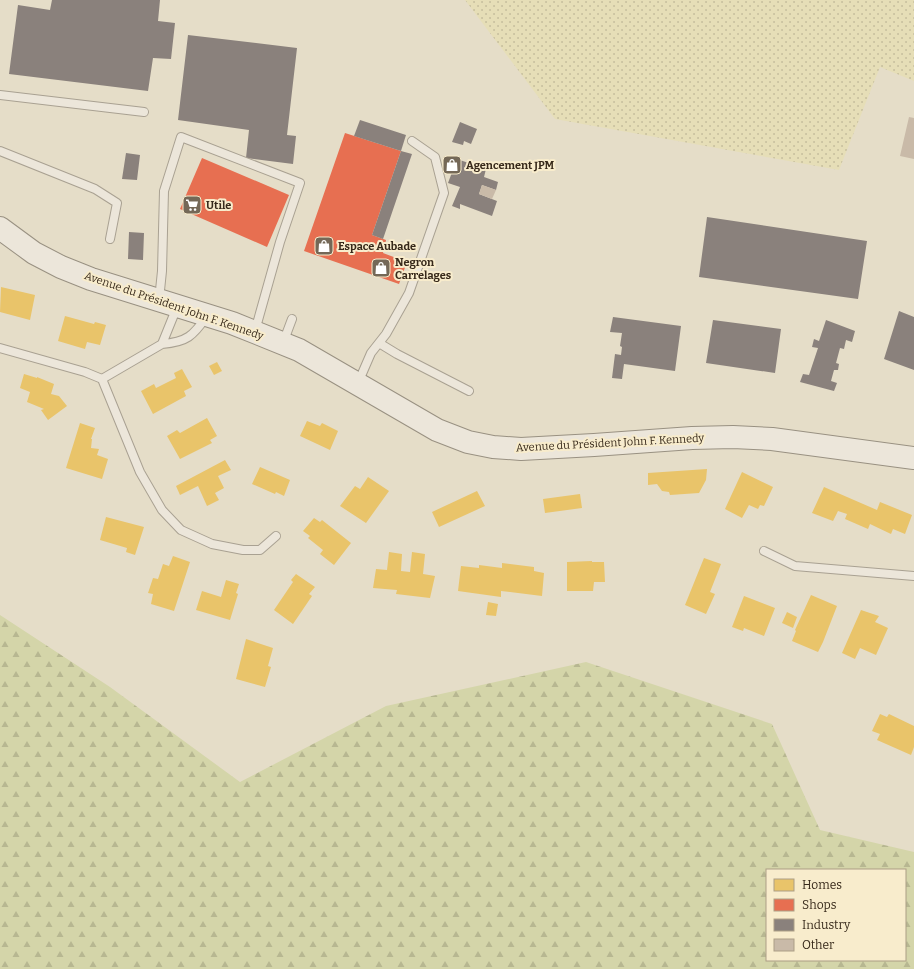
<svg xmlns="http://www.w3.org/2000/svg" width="914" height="969" font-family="Bitter,serif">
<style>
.farmland{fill:url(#farmland-dots)}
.forest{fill:url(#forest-firs);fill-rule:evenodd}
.homes{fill:#e9c46a}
.shops{fill:#e76f51}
.industry{fill:#8a817c}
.building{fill:#c9baa8}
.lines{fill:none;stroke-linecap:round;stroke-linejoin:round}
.lane-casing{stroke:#a9a192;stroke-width:10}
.secondary-casing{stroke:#999182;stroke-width:24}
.lane{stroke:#ece6da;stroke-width:8}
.secondary{stroke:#ece6da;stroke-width:22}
.labels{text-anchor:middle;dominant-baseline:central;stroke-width:4;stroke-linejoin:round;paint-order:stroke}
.poi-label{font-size:11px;font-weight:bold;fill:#37291a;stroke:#f8eccc;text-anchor:start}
.street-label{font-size:11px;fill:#37291a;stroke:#f8eccc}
</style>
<defs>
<pattern id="farmland-dots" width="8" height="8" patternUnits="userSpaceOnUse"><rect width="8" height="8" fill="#e6deb7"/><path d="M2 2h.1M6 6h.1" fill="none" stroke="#c6be9d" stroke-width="1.8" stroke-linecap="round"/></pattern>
<pattern id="forest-firs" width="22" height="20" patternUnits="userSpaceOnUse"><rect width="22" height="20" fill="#d4d5a9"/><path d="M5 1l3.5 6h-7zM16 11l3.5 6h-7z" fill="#b7b791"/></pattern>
</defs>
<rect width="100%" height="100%" fill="#e5ddc8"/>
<path class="farmland" d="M465 0H914V81L880 67 839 170 555 119Z"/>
<path class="forest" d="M0 615 110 687 240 782 386 706 586 662 772 724 820 830 914 852V969H0ZM767 870H905V960H767Z"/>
<path class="homes" d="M1 287 35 295 30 320 0 312Z
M65 316 94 324 95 322 106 325 100 345 87 342 85 349 58 341Z
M217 362 222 371 214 375 209 366Z
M182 369 192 387 184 391 186 396 153 414 141 391 154 384 156 388 176 378 174 373Z
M24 374 37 378V377L54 384 51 394 59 396 67 406 48 420 41 410 44 409 27 402 30 392 20 388Z
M207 418 217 436 210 440 212 443 180 459 167 436 177 430 180 433Z
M307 421 320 426 322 423 338 431 330 450 300 436Z
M80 423 95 428 91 439H92L91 448 99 449 97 455 108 459 102 479 66 468Z
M225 460 231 470 218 476 224 488 215 493 219 500 207 506 198 486 180 495 176 486Z
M260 467 290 480 284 496 276 492 275 494 252 484Z
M707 469 706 480 699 493 670 495 669 492 662 491 657 484 648 485V473Z
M742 472 773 487 764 506 760 505 758 509 749 505 742 518 725 509Z
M368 477 389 491 366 523 340 506 355 486 360 489Z
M824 487 877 510 880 502 912 515 905 534 893 529 891 534 870 524 868 529 845 519 847 514 838 511 833 521 812 513Z
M477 491 485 506 439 527 432 512Z
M580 494 582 508 545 513 543 499Z
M106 517 144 527 135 555 126 552 127 548 100 540Z
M314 518 320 522 322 520 351 543 334 565 320 554 323 550 308 538 310 536 303 531Z
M389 552 402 554 401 571 410 572 412 552 425 554 423 574 435 576 430 598 396 594 397 590 373 588 376 569 387 570Z
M173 556 190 562 174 611 151 604 153 594 148 593 153 578 158 579 163 564 169 566Z
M704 558 721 564 710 592 715 594 706 614 685 605Z
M592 561V562H604L605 582H594L593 591H567V562Z
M502 563 534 567V571L544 573 542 596 501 591V597L458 591 461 566 479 568V565L502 568Z
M296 574 315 587 309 594 312 596 293 624 274 610 293 582 291 580Z
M226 580 239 584 236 593 238 594 230 620 196 610 202 591 221 597Z
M811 595 837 606 823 642 818 652 792 641 796 631 795 630Z
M744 596 775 608 764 636 744 628 743 631 732 627Z
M488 602 498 604 496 616 486 615Z
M861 610 879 616 875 622 888 628 876 655 860 648 855 659 842 653Z
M787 612 797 617 793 628 782 623Z
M246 639 273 648 268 666 271 667 265 687 236 679Z
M880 714 887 717 889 714 914 726V747L911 755 877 740 880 734 872 731Z"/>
<path class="shops" d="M345 133 401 151 372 235 386 240 383 253 407 262 399 284 304 251Z
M202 158 289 195 267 247 180 209Z"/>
<path class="industry" d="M52 0H160L158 21 175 23 171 59 153 58 148 91 9 74 18 5 50 10Z
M188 35 297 48 287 135 296 136 293 164 246 158 249 130 178 120Z
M360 120 406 135 401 151 412 154 383 239 372 235 401 151 354 136Z
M460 122 477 129 471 144 464 141 463 145 452 142Z
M126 153 140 155 137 180 122 179Z
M457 159 486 169 484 177 498 182 496 190 482 185 479 194 497 201 492 216 460 204V209L452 206 460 187 448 183Z
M707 217 867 241 858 299 699 277Z
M129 232 144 233 143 260 128 259Z
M899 311 914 317V370L884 359Z
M613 317 681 326 675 371 624 364 622 379 612 378 615 354 621 355 622 347 620 346 622 333 610 332Z
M713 320 781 329 775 373 706 363Z
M826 320 855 331 852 342 846 340 844 349 840 348 836 363 839 364 838 370H834L831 381 837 383 834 391 800 382 803 374 809 375 818 348 812 347 814 339 819 341Z"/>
<path class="building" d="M909 117 914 118V159L900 156Z
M482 185 496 190 492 199 479 194Z"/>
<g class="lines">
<g class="lane-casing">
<path id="lane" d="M0 95 144 112
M0 151 95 189 117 203 110 239
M159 300 162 271 164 191 181 137 300 183 280 242 255 331
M177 307 162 344C187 342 193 336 207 316
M283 343 292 319
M379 343 397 354 469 391
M0 348 85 372 102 379 140 472 162 510 181 530 212 544 243 550H260L276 536
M102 379 162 344
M358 383 371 353 386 334 409 293 444 193 435 157 412 141
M764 551 795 566 914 576"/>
</g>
<g class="secondary-casing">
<path id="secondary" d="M0 228 34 253 61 267 91 279 232 323 299 350 437 430 468 442 493 447 521 449 594 445 692 438 733 437 772 439 914 458"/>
</g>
<use href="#lane" class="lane"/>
<use href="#secondary" class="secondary"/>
</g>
<defs>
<g id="shop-square" transform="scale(1)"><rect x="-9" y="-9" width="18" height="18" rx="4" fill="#746857" stroke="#f8eccc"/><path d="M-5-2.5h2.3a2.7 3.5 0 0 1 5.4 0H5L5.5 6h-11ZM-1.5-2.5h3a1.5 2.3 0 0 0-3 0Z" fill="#fff"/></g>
<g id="supermarket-square" transform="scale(1)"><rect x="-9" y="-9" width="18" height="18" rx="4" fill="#746857" stroke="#f8eccc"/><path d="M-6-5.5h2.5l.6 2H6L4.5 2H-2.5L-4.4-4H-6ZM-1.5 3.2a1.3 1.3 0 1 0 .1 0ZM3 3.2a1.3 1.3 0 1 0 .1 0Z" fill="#fff"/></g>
</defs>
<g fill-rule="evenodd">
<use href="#shop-square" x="452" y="165"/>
<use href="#supermarket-square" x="192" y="205"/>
<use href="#shop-square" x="324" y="246"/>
<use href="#shop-square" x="381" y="268"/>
</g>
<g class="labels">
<g class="poi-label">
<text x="466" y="165">Agencement JPM</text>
<text x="206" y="205">Utile</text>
<text x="338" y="246">Espace Aubade</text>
<text x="395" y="262">Negron<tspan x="395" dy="13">Carrelages</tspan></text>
</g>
<g class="street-label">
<text transform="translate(174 306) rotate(19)">Avenue du Président John F. Kennedy</text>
<text transform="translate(610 443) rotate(-3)">Avenue du Président John F. Kennedy</text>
</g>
</g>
<rect x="766" y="869" width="140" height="92" fill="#f8eccc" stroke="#ab9e85"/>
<rect x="774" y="879" width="20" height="12" fill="#e9c46a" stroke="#ab9e85"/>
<text x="802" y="889" font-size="12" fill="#37291a">Homes</text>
<rect x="774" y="899" width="20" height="12" fill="#e76f51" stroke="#ab9e85"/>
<text x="802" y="909" font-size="12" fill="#37291a">Shops</text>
<rect x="774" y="919" width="20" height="12" fill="#8a817c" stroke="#ab9e85"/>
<text x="802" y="929" font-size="12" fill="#37291a">Industry</text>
<rect x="774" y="939" width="20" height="12" fill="#c9baa8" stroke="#ab9e85"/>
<text x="802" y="949" font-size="12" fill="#37291a">Other</text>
</svg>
